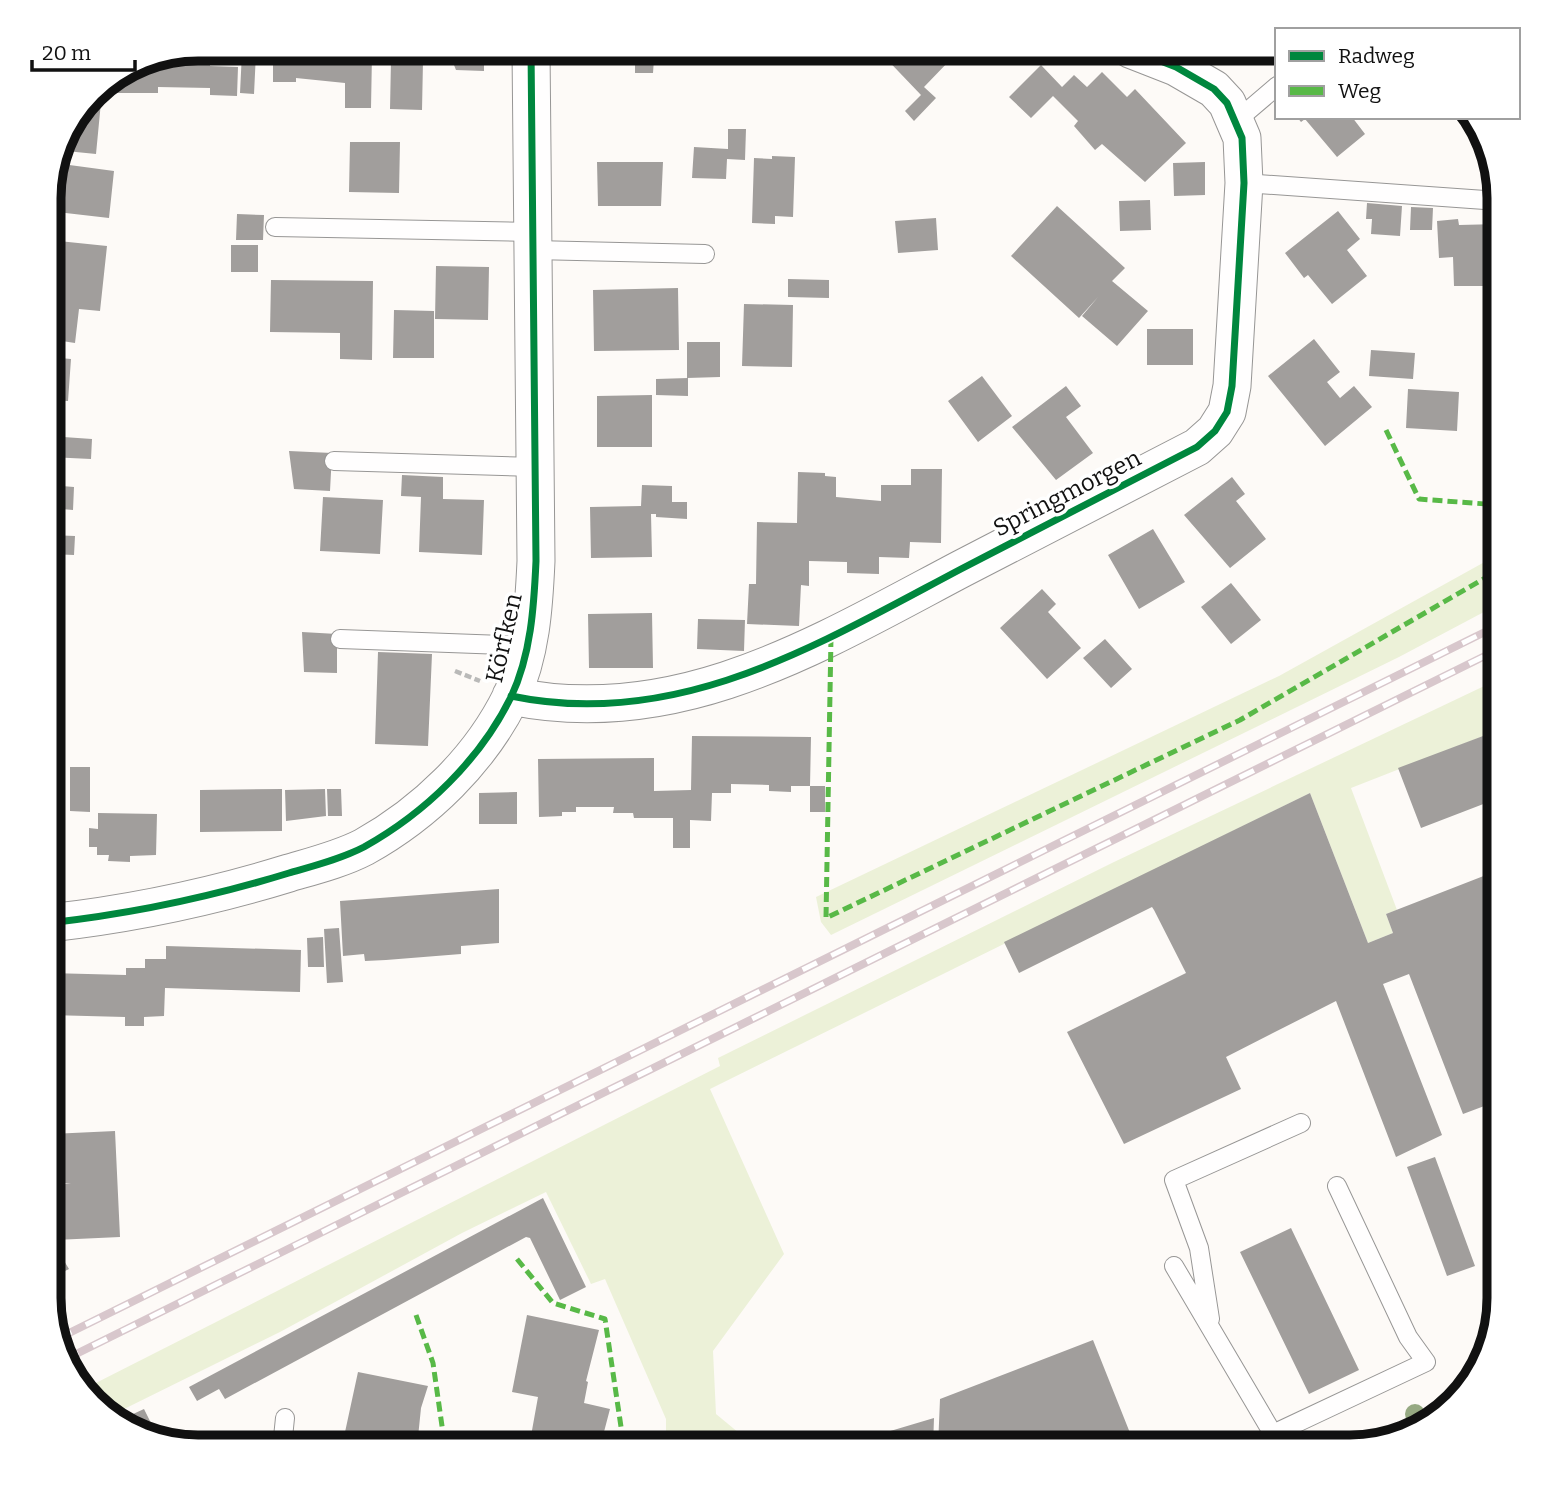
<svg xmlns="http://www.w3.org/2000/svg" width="1548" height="1496" font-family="Bitter,serif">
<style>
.green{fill:#ecf1d8}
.building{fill:#a19e9c}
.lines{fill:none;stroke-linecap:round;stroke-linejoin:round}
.lane-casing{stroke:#979695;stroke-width:20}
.street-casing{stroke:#979695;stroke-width:39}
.path{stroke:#b9b9b8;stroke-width:4.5;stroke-dasharray:7 3.5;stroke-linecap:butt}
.lane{stroke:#fffefe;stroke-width:18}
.street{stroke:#fffefe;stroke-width:37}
.rail-casing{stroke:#d8c7cc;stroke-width:8}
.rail{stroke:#fff;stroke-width:5;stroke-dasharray:16;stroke-linecap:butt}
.quiet{stroke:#58b947;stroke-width:5;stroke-dasharray:10 5;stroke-linecap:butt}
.cycleway-casing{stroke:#fff;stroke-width:11}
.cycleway{stroke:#00873e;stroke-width:7}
.tree{fill:#96a982}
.labels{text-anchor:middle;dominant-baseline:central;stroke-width:7;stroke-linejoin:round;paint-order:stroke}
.street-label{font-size:24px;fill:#111;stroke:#fff}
.rim{fill:none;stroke:#111;stroke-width:9}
</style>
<rect width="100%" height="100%" fill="#fdfaf7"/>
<path class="green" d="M1499 554V604L1399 657 831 935 821 922 816 897 1279 676Z
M1499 679V730L1351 788 1397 910 1386 914 1393 933 1368 943 1310 793 710 1089 784 1254 713 1351 716 1414 756 1447H666V1419L605 1279 591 1284 546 1192 462 1233 280 1332 112 1415 86 1396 82 1390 720 1066 718 1058 1114 862Z"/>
<path class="building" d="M199 49H210V66L238 67 237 96 210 95V88L158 87V93H113V86H100L142 60Z
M273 49H389V54H372L371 108H345V83L296 78V82H273Z
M432 49H484V71L456 70 454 65 432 64Z
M635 49H674V59H654L653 73H635Z
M799 49H824V52H799Z
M877 49H941L951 59 924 87 936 98 914 121 905 111 921 95Z
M1246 49H1272L1257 62Z
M242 52 256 53 254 94 240 93Z
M391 60 423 61 422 110 390 109Z
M1041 65 1062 87 1074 75 1087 87 1102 72 1127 97 1135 89 1186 143 1145 182 1102 144 1095 150 1074 126 1078 121 1053 96 1031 118 1009 97Z
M89 101 101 102 96 154 66 151 68 127Z
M1297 117H1352L1365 134 1337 157 1305 119 1301 122Z
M1462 117H1473L1477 125 1466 126Z
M728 129H746L745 160 727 159 726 179 692 178 694 147 728 149Z
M350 142H400L399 193 349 192Z
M772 156 795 157 793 217 775 216V224L752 223 754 158 772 159Z
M597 162H663L661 206H598Z
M1205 162V195L1174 196 1173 163Z
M62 164 114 171 109 218 57 212Z
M1150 200 1151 230 1120 231 1119 201Z
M1367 203 1402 206 1400 236 1371 234 1372 219H1366Z
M1057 206 1125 268 1112 281 1148 311 1117 346 1082 316 1098 297 1079 318 1011 256Z
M1411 207 1433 208 1432 230H1410Z
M1338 211 1360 239 1347 250 1367 276 1332 304 1308 275 1304 278 1285 253Z
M237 214 264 215 263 240H236Z
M936 218 938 250 898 253 895 221Z
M1458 219 1459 225 1499 224V286H1454L1453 257 1439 258 1437 221Z
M49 240 107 246 100 311 79 309 75 343 49 339Z
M231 245H258V272H231Z
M436 266 489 267 488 320 435 319Z
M788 279 829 280V298L788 297Z
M271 280 373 281 372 360 340 359V333L270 332Z
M678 288 679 350 594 351 593 290Z
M744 304 793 305 792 367 742 366Z
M394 310 434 311V358H393Z
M1147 329H1193V365H1147Z
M1314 339 1340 372 1327 382 1340 398 1354 386 1372 407 1325 446 1268 376Z
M687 342H720V377L687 378Z
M1371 350 1415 353 1413 379 1369 376Z
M49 357 71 359 68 401 49 400Z
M982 376 1012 416 978 442 948 401Z
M688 378V396L656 395V379Z
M1066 386 1081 406 1066 417 1093 453 1056 480 1012 427Z
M1408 389 1459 392 1457 431 1406 428Z
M652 395V447H597V396Z
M49 436 92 439 91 459 49 457Z
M289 451 332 453 330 491 294 489Z
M911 469H942L941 543 910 542 909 558 879 557V574L847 573V562L809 561V586L801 585 799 626 747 624 749 584H756L757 522 797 523 798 472 825 473V476L836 477V497L881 501V485H911Z
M402 475 443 477V499L484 500 482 555 419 552 421 497 401 496Z
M1232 477 1245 494 1236 501 1266 539 1230 568 1184 515Z
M49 485 74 487 73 510 49 508Z
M642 485 672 486V502H687V519L656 517V514H651L652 557 591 558 590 507 641 506Z
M323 497 383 500 380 554 320 551Z
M1153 529 1185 582 1139 609 1108 555Z
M49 535 75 536 74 555 49 554Z
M1231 583 1261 620 1231 644 1201 607Z
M1042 589 1056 604 1048 612 1081 648 1047 679 1000 628Z
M652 613 653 668H589L588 614Z
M698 619 745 620 744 651 697 649Z
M302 632 337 634V673L304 672Z
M1105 639 1132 669 1111 688 1083 658Z
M378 652 432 654 428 746 375 744Z
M1499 730V798L1421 828 1398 768Z
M692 736 811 737 810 786H791V792L769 791V785L731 784V793H712L711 821 690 820V848H673V818H634L633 813H613L614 807H576V812H562V816L539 817 538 759 654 758V791L691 790Z
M70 767H90V812L70 811Z
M810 786H825V812H810Z
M282 789V831L200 832V790Z
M325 789 326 816 286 821 285 790Z
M327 789H341L342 816H328Z
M517 792V824H479V793Z
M1310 793 1368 943 1393 933 1386 914 1499 870V1120L1494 1122 1487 1105 1463 1114 1409 974 1383 984 1442 1135 1396 1157 1336 1001 1226 1057 1241 1089 1124 1144 1067 1032 1186 973 1154 910 1152 907 1019 973 1004 942Z
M98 813 157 814 156 855 130 856V862L108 861 109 855H97V847H89V828L98 829Z
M499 889V943L461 946V954L386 960 365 961 364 954 343 956 340 901Z
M339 928 343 982 327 983 324 929Z
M323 937 324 967H308L307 938Z
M166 946 301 950 300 992 165 988 164 1016 144 1017V1026H125V1017L49 1015V973L126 975V968H145V959H166Z
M115 1131 120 1237 55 1240 53 1185 71 1183H53L51 1134Z
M1435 1157 1475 1266 1447 1276 1407 1167Z
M543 1198 586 1287 560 1300 530 1238 526 1237 225 1399 219 1389 197 1401 189 1387Z
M1291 1228 1359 1370 1309 1394 1240 1252Z
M55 1246 69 1269 49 1279V1249Z
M527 1315 599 1330 586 1381 588 1382 584 1403 610 1409 600 1447H529L538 1397 512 1392Z
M1093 1340 1134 1443 1124 1447H938L940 1399Z
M358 1372 428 1386 421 1408 417 1447 342 1446Z
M1454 1402 1448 1410 1406 1436 1367 1444Z
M144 1409 151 1423 135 1431 120 1420Z
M934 1418 933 1447H840V1446Z
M186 1430 259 1441 258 1447 183 1444Z"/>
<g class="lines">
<g class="lane-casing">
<path id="lane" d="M1236 121 1277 86
M1244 183 1499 201
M275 227 534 232
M534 250 705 254
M334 461 537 467
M340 639 527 646
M1174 1266 1273 1434 1426 1362 1408 1337 1337 1186
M1210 1319 1199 1248 1174 1180 1301 1123
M282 1447 285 1418"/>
</g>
<g class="street-casing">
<path id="street" d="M511 696C678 731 819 644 961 569 1039 528 1118 488 1197 447L1215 431 1227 412 1232 386 1244 183 1242 138 1227 103 1214 89 1176 67 1130 49
M49 923C130 914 211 897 289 873 313 866 341 859 364 847 425 813 480 760 511 697 531 655 534 606 536 561L531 49"/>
</g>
<path class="path" d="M455 671 480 681"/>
<use href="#lane" class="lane"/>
<use href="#street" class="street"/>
<g class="rail-casing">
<path id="rail" d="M57 1339 1499 625
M64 1360 1499 649"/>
</g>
<use href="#rail" class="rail"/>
<path class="quiet" d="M1386 430 1419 499 1499 505
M831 637 826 918 1240 720 1499 570
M517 1259 553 1303 605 1319 624 1447
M416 1315 433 1363 445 1447"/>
<g class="cycleway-casing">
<path id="cycleway" d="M511 696C678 731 819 644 961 569 1039 528 1118 488 1197 447L1215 431 1227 412 1232 386 1244 183 1242 138 1227 103 1214 89 1176 67 1130 49
M49 923C130 914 211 897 289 873 313 866 341 859 364 847 425 813 480 760 511 697 531 655 534 606 536 561L531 49"/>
</g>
<use href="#cycleway" class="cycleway"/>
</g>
<circle class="tree" cx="1415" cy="1414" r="10"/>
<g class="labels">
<g class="street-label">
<text transform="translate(1067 493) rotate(-27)">Springmorgen</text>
<text transform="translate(504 638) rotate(-77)">Körfken</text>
</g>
</g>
<path d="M0 0H1548V1496H0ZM198 61H1350A137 137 0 0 1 1487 198V1298A137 137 0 0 1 1350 1435H198A137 137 0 0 1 61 1298V198A137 137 0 0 1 198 61Z" fill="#fff" fill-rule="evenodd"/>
<path class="rim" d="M198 61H1350A137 137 0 0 1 1487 198V1298A137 137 0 0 1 1350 1435H198A137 137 0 0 1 61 1298V198A137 137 0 0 1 198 61Z"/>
<rect x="1275" y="28" width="245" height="91" fill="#ffffff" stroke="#a0a0a0" stroke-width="2"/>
<rect x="1289" y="51" width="35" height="10" fill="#00873e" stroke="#a0a0a0" stroke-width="2"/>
<text x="1338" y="63" font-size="21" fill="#111111">Radweg</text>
<rect x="1289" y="86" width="35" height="10" fill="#58b947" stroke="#a0a0a0" stroke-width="2"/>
<text x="1338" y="98" font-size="21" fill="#111111">Weg</text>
<path d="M32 60v10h103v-10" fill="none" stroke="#111111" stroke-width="3.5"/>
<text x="42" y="60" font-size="21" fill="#111111" stroke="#ffffff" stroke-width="5" paint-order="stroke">20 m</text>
</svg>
